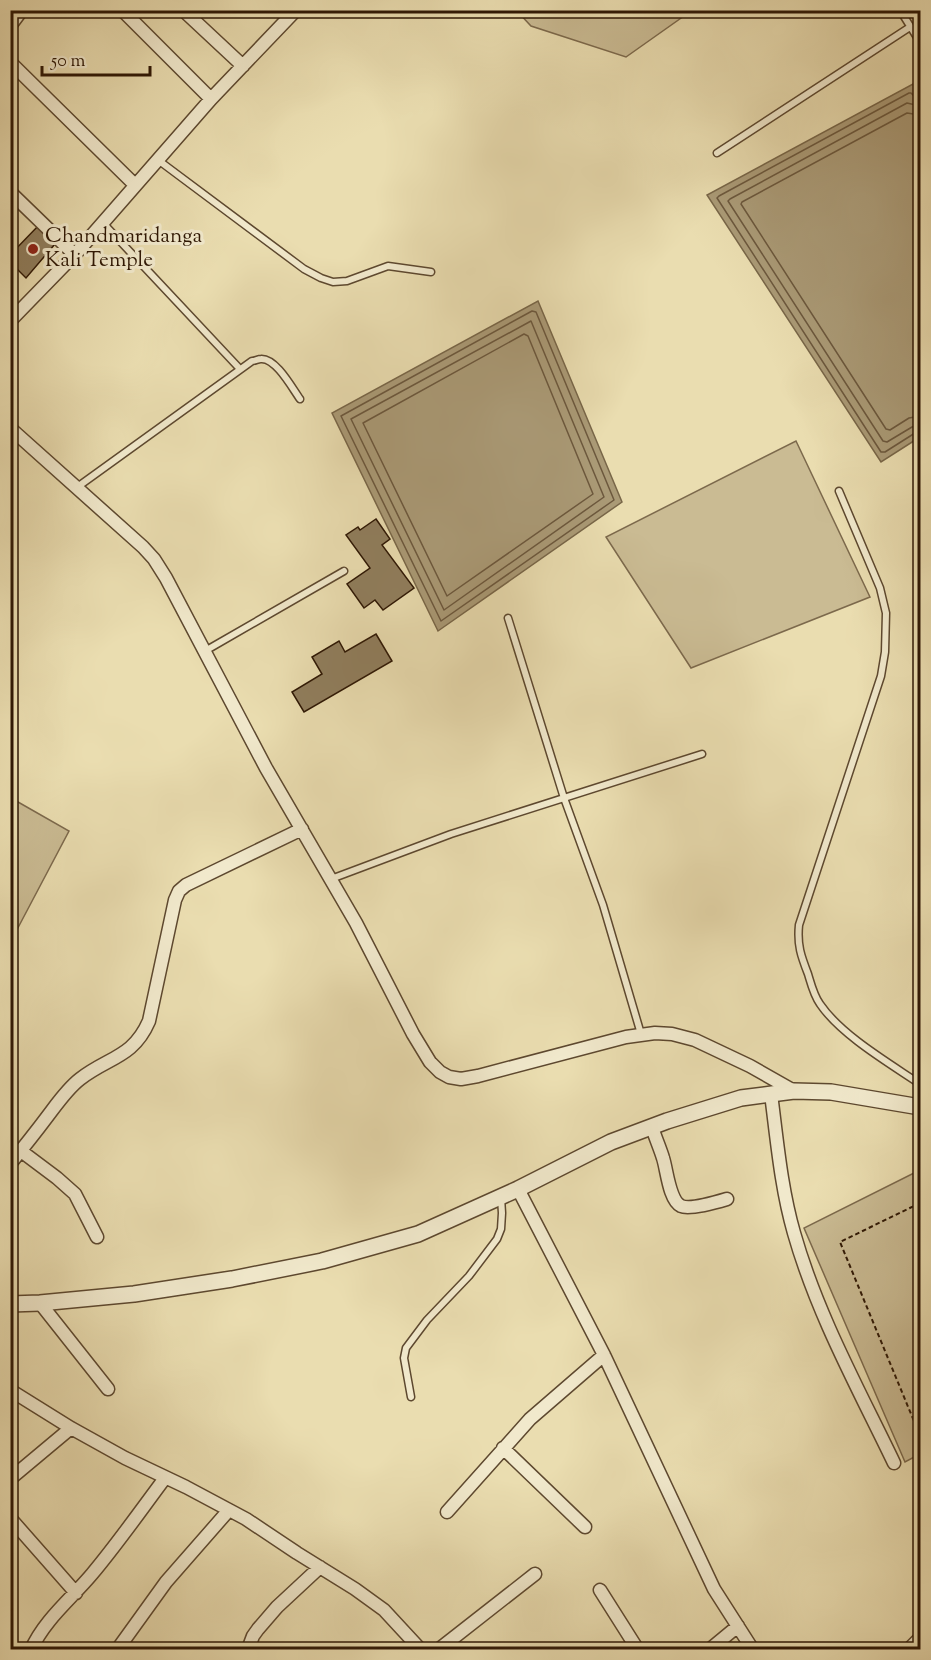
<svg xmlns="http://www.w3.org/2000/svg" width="931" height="1660" font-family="'Sorts Mill Goudy',serif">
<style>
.green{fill:#cabb93;stroke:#7c694c;stroke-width:1.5}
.water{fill:#aa9a76;stroke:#786648;stroke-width:1.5}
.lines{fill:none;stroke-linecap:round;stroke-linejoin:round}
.shore{stroke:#6c583d;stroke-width:1.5}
.building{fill:#907e5d;stroke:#2e1704;stroke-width:1.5}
.service-casing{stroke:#5d482f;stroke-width:9}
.minor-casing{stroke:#5d482f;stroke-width:15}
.tertiary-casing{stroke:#5d482f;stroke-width:18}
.path{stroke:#2e1704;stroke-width:2;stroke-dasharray:4.5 3;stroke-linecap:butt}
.service{stroke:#f1e9cc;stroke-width:6}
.minor{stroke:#f1e9cc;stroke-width:12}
.tertiary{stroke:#f1e9cc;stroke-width:15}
.poi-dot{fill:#8f2418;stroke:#f1e9cc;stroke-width:2}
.labels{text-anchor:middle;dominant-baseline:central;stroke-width:6;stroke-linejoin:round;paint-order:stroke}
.poi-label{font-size:21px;fill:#2e1704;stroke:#f1e9cc;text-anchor:start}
</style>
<rect width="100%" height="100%" fill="#eaddb0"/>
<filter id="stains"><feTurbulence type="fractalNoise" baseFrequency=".00333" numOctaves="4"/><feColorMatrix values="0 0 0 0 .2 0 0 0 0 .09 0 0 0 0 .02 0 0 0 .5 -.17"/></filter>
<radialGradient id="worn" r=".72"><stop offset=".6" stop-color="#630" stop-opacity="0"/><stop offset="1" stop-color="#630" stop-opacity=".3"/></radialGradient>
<path class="green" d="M517 11H691L626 57 531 26Z
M796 441 870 597 691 668 606 537Z
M11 798 69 831 11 941Z
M920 1170V1454L905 1462 804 1228Z"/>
<path class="water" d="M913 84 920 96V437L881 462 707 195Z
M538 301 622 502 438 631 332 413Z"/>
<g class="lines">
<path class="shore" d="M920 98H916L911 93H909L719 196 717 198 881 452H885L915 433 920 432
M920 106 907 103 730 199 728 201 883 441 887 442 912 427 920 425
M920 115 907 113 742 202 741 204 886 429 890 430 909 418 920 416
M532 311 536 312 614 500 441 621 341 416Z
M531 321 604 497 444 610 351 419Z
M524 334 528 336 593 494 447 596 363 423Z"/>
</g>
<path class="building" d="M38 226 55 244 26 278 10 262V255Z
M376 519 390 539 382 545 414 588 383 610 375 600 364 608 347 584 370 568 346 535 358 527 360 530Z
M376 634 392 661 304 712 292 692 322 674 312 657 339 641 345 652Z"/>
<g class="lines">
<g class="service-casing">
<path id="service" d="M900 10 920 42
M717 153 910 27
M158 160 304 269 321 278 333 282 347 281 388 266 431 272
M103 223 240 369
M76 488 252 361C255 361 258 359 261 359 276 358 292 388 300 399
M839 491 880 588 886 613 885 652 881 676 799 925C797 945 801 956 808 974 811 984 814 996 820 1004 841 1035 889 1063 920 1084
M508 618 564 798 603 905 641 1034
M205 651 344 571
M331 879 451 834 702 754
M411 1397 404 1358 406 1348 427 1320 469 1276 497 1239 501 1229 502 1213 501 1198"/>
</g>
<g class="minor-casing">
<path id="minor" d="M122 10 211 99
M183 10 243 66
M10 26 22 10
M10 62 135 185
M10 192 74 254
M10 321 79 250 211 99 296 10
M10 428 143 547 154 559 166 578 266 768 356 923 413 1034 430 1062 440 1072 449 1077 461 1079 478 1076 626 1037 655 1033 672 1034 695 1040 750 1066 794 1091
M771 1094C777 1140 781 1188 794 1233 817 1314 858 1388 894 1463
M652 1127C655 1137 660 1148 663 1158 667 1170 669 1200 681 1206 690 1210 717 1202 727 1199
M21 1151 57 1178 75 1194 97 1237
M10 1164C23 1148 35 1133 47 1117 57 1104 67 1089 80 1079 108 1057 133 1058 149 1021L175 900 179 891 186 885 302 829
M518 1189 604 1355 714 1589 753 1650
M40 1303 108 1389
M10 1390 71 1428 125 1458 186 1487 246 1519 297 1553 355 1589 384 1610 421 1650
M503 1448 585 1527
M10 1479 71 1428
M447 1512 530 1419 604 1355
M10 1518 76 1593
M600 1590 638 1650
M31 1650C44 1620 72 1598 92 1574 118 1543 141 1510 165 1478
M117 1650 166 1582 229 1510
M251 1650 250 1644 253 1636 258 1629 277 1607 320 1567
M438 1650 535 1574
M709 1650 738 1626
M908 1650 920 1638"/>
</g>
<g class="tertiary-casing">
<path id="tertiary" d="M10 1304 40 1303 134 1294 232 1279 322 1261 418 1234 518 1189 611 1142 667 1121 741 1098 794 1091 831 1092 920 1107"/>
</g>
<path class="path" d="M920 1203 840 1242 916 1426 920 1423"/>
<use href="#service" class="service"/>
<use href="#minor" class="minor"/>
<use href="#tertiary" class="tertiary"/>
</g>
<circle class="poi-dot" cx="33" cy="249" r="6"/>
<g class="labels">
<g class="poi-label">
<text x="45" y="237">Chandmaridanga<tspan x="45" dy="24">Kali Temple</tspan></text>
</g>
</g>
<rect width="931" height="1660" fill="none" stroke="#eaddb0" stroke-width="36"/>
<rect x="12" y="12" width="907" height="1636" fill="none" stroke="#2e1704" stroke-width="3"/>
<rect x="18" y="18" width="895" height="1624" fill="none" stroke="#2e1704" stroke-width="1.5"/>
<path d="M42 66v9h108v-9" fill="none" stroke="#2e1704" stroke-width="3"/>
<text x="51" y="66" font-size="18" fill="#2e1704" stroke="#f1e9cc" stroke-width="4.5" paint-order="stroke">50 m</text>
<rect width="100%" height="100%" filter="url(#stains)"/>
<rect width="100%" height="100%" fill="url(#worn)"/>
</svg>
